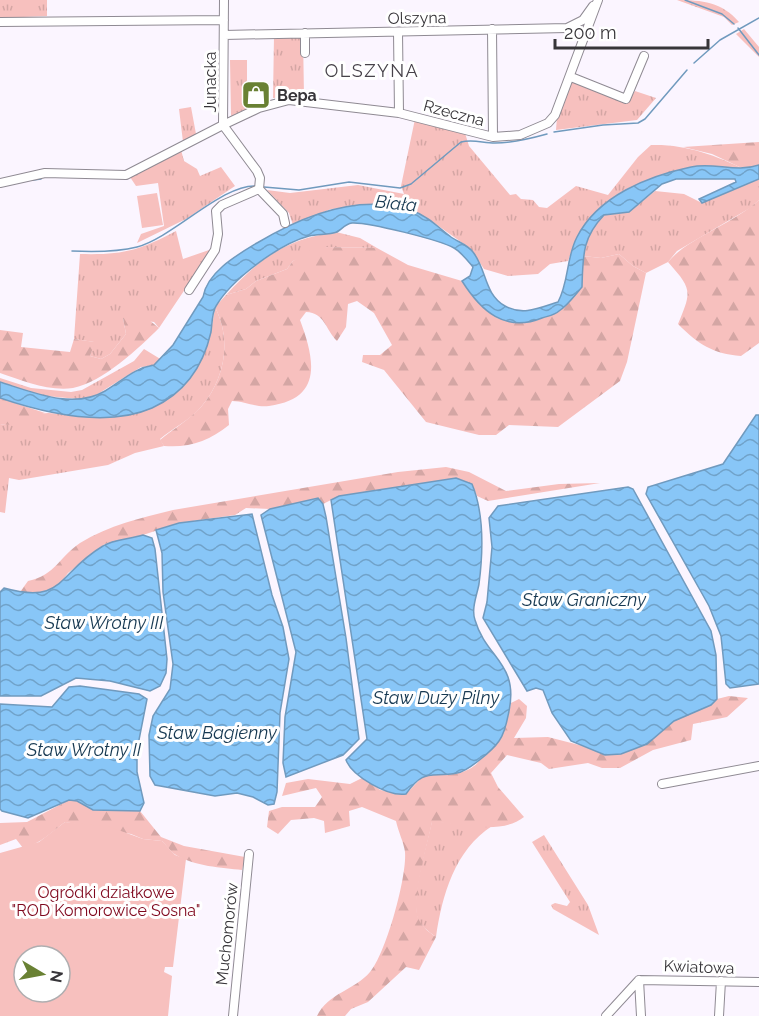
<svg xmlns="http://www.w3.org/2000/svg" width="759" height="1016" font-family="Raleway,sans-serif">
<style>
.grass{fill:url(#grass-tufts)}
.forest{fill:url(#forest-firs)}
.green{fill:#f7c0be;fill-rule:evenodd}
.water{fill:url(#water-waves);stroke:#709abe;stroke-width:1.5}
.lines{fill:none;stroke-linecap:round;stroke-linejoin:round}
.stream{stroke:#709abe;stroke-width:1.5}
.minor-casing{stroke:#8f8a93;stroke-width:10}
.minor{stroke:#fff;stroke-width:8}
.labels{text-anchor:middle;dominant-baseline:central;stroke-width:6;stroke-linejoin:round;paint-order:stroke}
.street-label{font-size:16px;fill:#373539;stroke:#fff}
.poi-label{font-size:16px;font-weight:bold;fill:#373539;stroke:#fff;text-anchor:start}
.park-label{font-size:16px;fill:#7f071d;stroke:#fff}
.neighbourhood-label{font-size:18px;letter-spacing:1.5px;fill:#47424a;stroke:#fff}
.water-label{font-size:18px;font-style:italic;fill:#173952;stroke:#fff}
</style>
<defs>
<pattern id="grass-tufts" width="24" height="20" patternUnits="userSpaceOnUse" patternTransform="scale(1.5)"><rect width="24" height="20" fill="#f7c0be"/><path d="M3 7l-1-3M5 7V3M7 7l1-3M15 17l-1-3M17 17v-4M19 17l1-3" fill="none" stroke="#d4a6a4"/></pattern>
<pattern id="forest-firs" width="22" height="20" patternUnits="userSpaceOnUse" patternTransform="scale(1.5)"><rect width="22" height="20" fill="#f7c0be"/><path d="M5 1l3.5 6h-7zM16 11l3.5 6h-7z" fill="#d4a6a4"/></pattern>
<pattern id="water-waves" width="16" height="10" patternUnits="userSpaceOnUse" patternTransform="scale(1.5)"><rect width="16" height="10" fill="#88c6f7"/><path d="M0 5q4-4 8 0t8 0" fill="none" stroke="#70a2c9"/></pattern>
</defs>
<rect width="100%" height="100%" fill="#fbf5ff"/>
<path class="grass" d="M0 0H47V16L0 18Z
M677 0C702 0 722 2 739 22L732 25 724 17Z
M744 29 759 47V57L736 34Z
M274 36H303L304 96 273 98Z
M230 60H247V109L231 116Z
M572 80 628 102 635 91 656 98 637 120 556 130 557 117Z
M191 107 196 134 183 142 179 109Z
M415 119 465 133 469 146 510 195 516 194 521 199 533 200 539 207 547 208 576 186 608 195 638 157 651 145C686 144 715 155 746 170L693 166 629 188 612 198 577 237 568 261 550 264 538 274 508 276 484 269 471 249 430 220 387 205 331 209 293 225 289 213 267 190 290 193 358 185 404 194 401 186Z
M181 150 184 161 197 169 200 176 221 167 235 186 186 219 137 243 141 234 164 226 158 183 136 186 130 177Z
M759 179V200L750 208 677 251 668 262 646 273 633 266 619 254 601 258 583 256 591 229 604 215 629 212 655 191 684 194 702 203Z
M176 231 183 259 212 249 159 328 154 322 123 318 126 334 110 354 101 359 90 356 94 342 74 339 80 254C123 255 138 251 176 231Z
M336 232 360 238 377 248 328 247 293 261 287 269 256 281 246 289 226 295C260 258 286 239 336 232Z
M215 307C232 340 225 379 201 407 190 420 173 428 160 439L164 446 135 453 108 465 19 480 9 478 5 513 0 512V424C19 426 32 413 48 413 65 414 82 417 99 416 175 414 206 379 215 307Z
M144 349 162 360 154 366 141 367 88 400 36 395 0 382V378L31 388 71 392 82 390 134 361Z
M432 821C452 823 472 826 492 826 455 850 442 895 436 937 428 931 419 925 417 916 412 892 427 846 432 821Z
M544 835 588 905 599 935 553 909 551 905 555 903 567 906 570 902 532 842Z"/>
<path class="forest" d="M759 142V165L746 170 712 154 683 147Z
M759 200V343L741 356C713 354 698 344 678 324 692 291 692 289 668 262 688 238 733 224 759 200Z
M328 247 377 248 408 265 462 281 472 296 535 321 558 312 582 287 583 256 601 258 619 254 633 266 646 273 627 362 620 381 558 427 509 425 496 435H479L426 422 384 370 362 362 363 355H380L392 345 374 313 357 301 348 304 346 327 337 341C325 329 325 313 306 312L300 320C315 360 323 399 269 406 256 408 245 401 232 401L228 409 229 425C209 441 190 448 164 446L160 440C173 429 189 420 201 407 225 379 232 340 215 307L226 295 246 289 256 281 287 269 293 261 311 250Z
M139 312 159 328C139 348 103 382 73 388 50 392 21 380 0 373V330L23 333 21 347 70 352 74 339 95 342 90 356 101 359 110 354 126 334 123 318Z
M0 398 45 413 13 425 0 424Z
M446 467 469 472 506 491 559 484 600 483 488 501 477 496 472 484 456 478 339 496 323 504 318 498 270 509 246 508 235 515 179 523 143 535 105 544 68 573 59 585 49 592 36 595 20 592 28 581C56 575 59 557 80 543 109 525 141 518 173 510L398 472Z
M729 696 748 698 727 717 693 724 691 740 653 750 620 768H602L588 763 549 769 541 763 507 755 491 773 498 787 524 817C500 836 459 823 432 822 428 843 410 903 419 920 423 928 429 932 436 937L419 970 406 967 368 1002 351 1009 345 1016H317C328 993 355 990 370 972 386 953 407 877 405 852 404 843 398 831 396 821L362 807 349 811 350 826 325 833 324 821 314 818 291 820 278 834 267 827 269 811 282 807H315L322 797 316 788 282 796 286 783 308 779 350 784 364 777 380 790 406 794 424 775C440 774 460 777 474 766 479 763 481 756 486 752 504 736 506 727 511 703L519 699 527 706 526 718 514 738 548 737 583 746 647 744 674 721 711 705 717 699Z
M69 800 77 801 93 810 140 811 161 837 184 846 245 857 242 870C222 868 194 866 176 855 171 852 166 845 162 841L143 839 131 834 65 822C52 832 40 844 23 848L16 839 0 845V823L27 822Z"/>
<path class="green" d="M157 193 163 225 142 228 137 196Z
M65 822 110 827 143 839 162 841 175 855 186 859 173 967H165L164 972 172 976 168 1016H0V853L39 842ZM24 956H60V992H24Z"/>
<path class="water" d="M759 165V179L702 203 699 199 736 182 735 179H676L662 184 629 212 604 215C582 238 583 256 582 287 575 295 568 305 559 311 555 315 548 316 542 318 505 333 481 311 462 281L470 276 473 267C468 261 461 252 454 248 440 240 368 222 352 223 345 224 342 229 337 232 329 235 318 234 309 236 279 244 232 279 216 306 212 312 212 325 211 332 203 367 185 393 152 408 106 428 44 413 0 398V382C32 392 73 410 105 391 122 381 134 368 154 365L173 345 203 297C207 272 237 255 257 243 302 216 360 192 413 211 428 216 439 228 451 237 458 242 468 245 473 252 487 270 484 294 505 306 523 316 539 308 558 302 569 282 566 258 577 237 598 196 648 176 691 167 714 162 736 173 759 165Z
M756 415H759V684L730 688 726 684 721 636 709 606 646 494 648 487 723 464Z
M456 478 472 484C484 513 483 553 479 584 477 595 471 609 475 620 486 658 519 663 509 711 507 721 505 733 499 741 493 750 467 772 457 773 430 778 424 768 406 794 388 797 352 776 346 760L367 739 331 500 339 496Z
M628 487 633 489 711 631 716 655 717 699 711 705 674 721 647 744 621 754 605 755 571 741 552 713 543 690 536 688 527 691 483 618 487 602 492 547 489 518 498 506Z
M318 498 323 504 326 517 346 638 359 739 343 755 286 777 283 763 285 717 296 652 261 515 270 509Z
M252 514 272 595 283 627 289 659 280 713 277 792 274 804 268 805 253 797 237 793 215 796 155 785 150 776 149 735 153 716 170 689 173 664 163 592 162 553 156 530 179 523Z
M143 535 152 538 155 549 167 659 166 673 160 686 150 691 110 681 76 678 41 696H0V592L4 588C65 605 57 573 103 546 113 539 131 539 143 535Z
M80 686 139 694 147 699 137 750V772L144 803 140 811 93 810 77 801 69 800 28 818 2 811 0 809V704L52 707 69 687Z"/>
<g class="lines">
<path class="stream" d="M685 0 722 14 734 24
M738 28 759 55
M694 63 720 40 759 18
M554 132 603 125 638 123 645 119 687 70
M33 180 41 179
M264 187 299 190 349 182 400 188 411 184 461 142C473 139 483 143 495 143 513 143 529 139 547 134
M72 251C93 252 117 252 137 247 174 237 223 183 257 186"/>
<g class="minor-casing">
<path id="minor" d="M224 0 223 125 257 171 260 178 259 189 283 214 285 223
M0 22 224 20
M492 29 493 137
M398 32 399 113
M305 33V53
M224 35 567 28 583 20 593 6
M571 77 626 99 644 56
M0 183 45 173 126 175 223 125 259 108 289 100 399 113 493 137 520 135 548 123 555 115 598 0
M189 290 215 250 218 234 216 211 222 205 259 189
M662 784 759 766
M639 980 759 982
M639 980 641 1016
M233 1016 249 854
M606 1016 639 980
M719 1016 721 981"/>
</g>
<use href="#minor" class="minor"/>
</g>
<defs>
<g id="shop-square" transform="scale(1.5)"><rect x="-9" y="-9" width="18" height="18" rx="4" fill="#698133" stroke="#fff"/><path d="M-5-2.5h2.3a2.7 3.5 0 0 1 5.4 0H5L5.5 6h-11ZM-1.5-2.5h3a1.5 2.3 0 0 0-3 0Z" fill="#fff"/></g>
</defs>
<g fill-rule="evenodd">
<use href="#shop-square" x="256" y="95"/>
</g>
<g class="labels">
<g class="street-label">
<text transform="translate(417 18) rotate(-1)">Olszyna</text>
<text transform="translate(210 82) rotate(-90)">Junacka</text>
<text transform="translate(454 113) rotate(15)">Rzeczna</text>
<text transform="translate(227 934) rotate(-84)">Muchomorów</text>
<text transform="translate(699 967) rotate(2)">Kwiatowa</text>
</g>
<g class="poi-label">
<text x="277" y="95">Bepa</text>
</g>
<g class="park-label">
<text x="106" y="892">Ogródki działkowe<tspan x="106" dy="18">"ROD Komorowice Sosna"</tspan></text>
</g>
<g class="neighbourhood-label">
<text x="372" y="70">OLSZYNA</text>
</g>
<g class="water-label">
<text transform="translate(396 203) rotate(6)">Biała</text>
<text x="584" y="599">Staw Graniczny</text>
<text x="104" y="622">Staw Wrotny III</text>
<text x="436" y="697">Staw Duży Pilny</text>
<text x="217" y="732">Staw Bagienny</text>
<text x="84" y="749">Staw Wrotny II</text>
</g>
</g>
<g transform="translate(42 974) rotate(100)"><circle r="28" fill="#ffffff" stroke="#afaeb0" stroke-width="1.5"/>
<path d="M0-4.5L10 22L0 15L-10 22Z" fill="#698133"/>
<text y="-9" font-size="16" font-weight="bold" text-anchor="middle" fill="#373539">N</text>
</g>
<path d="M555 39v9h153v-9" fill="none" stroke="#373539" stroke-width="3"/>
<text x="564" y="39" font-size="18" fill="#373539" stroke="#ffffff" stroke-width="4.5" paint-order="stroke">200 m</text>
</svg>
